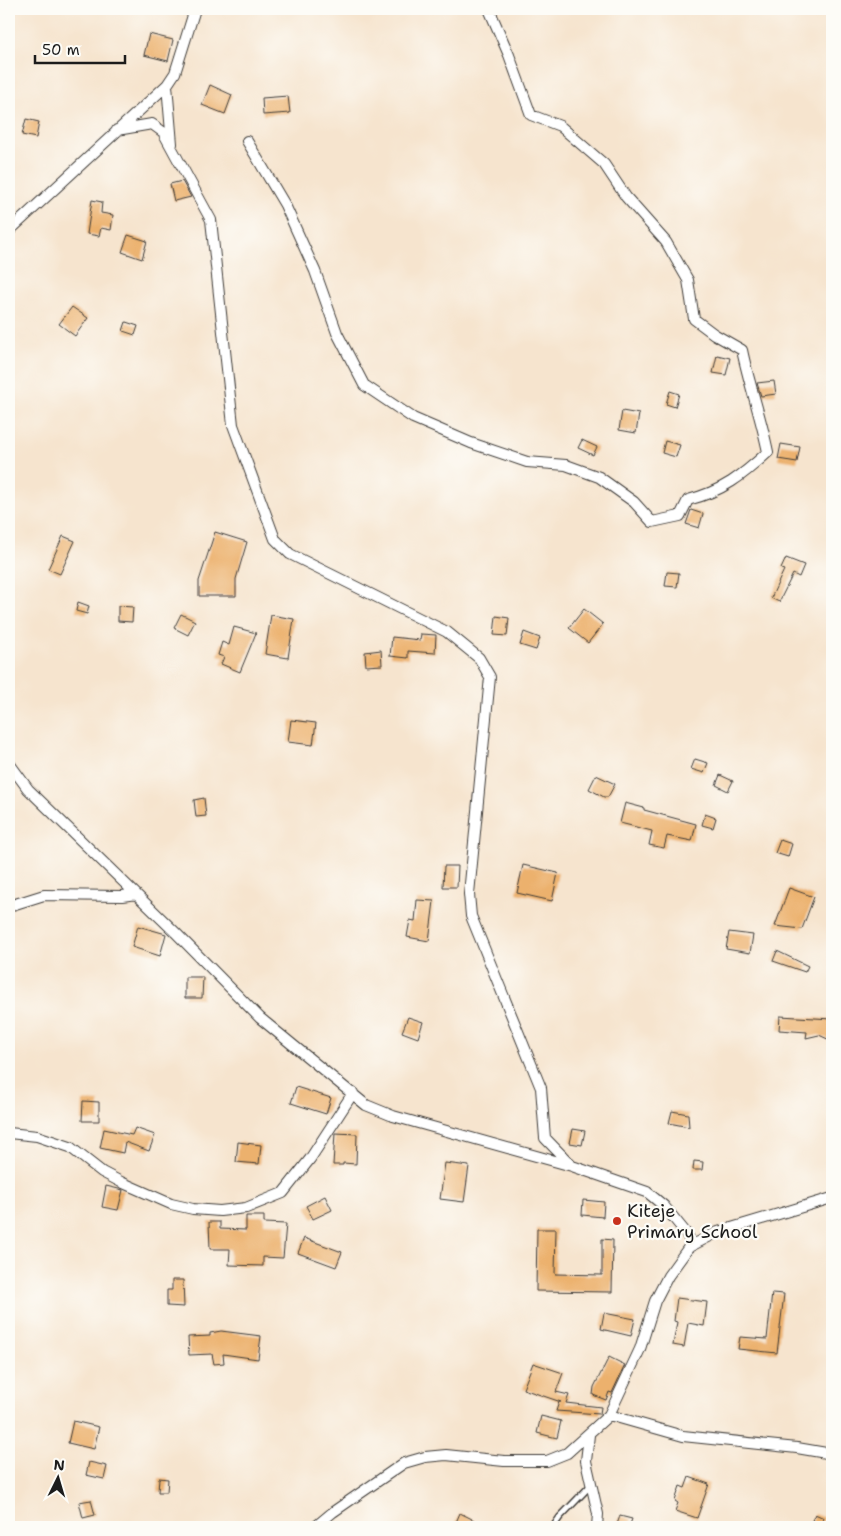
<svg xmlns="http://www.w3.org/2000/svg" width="841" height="1536" font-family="'Shantell Sans',sans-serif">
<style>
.building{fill:#ecb16d}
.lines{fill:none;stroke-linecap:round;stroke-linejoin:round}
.service-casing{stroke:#3d3a37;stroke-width:8}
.minor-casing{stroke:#3d3a37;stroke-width:12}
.service{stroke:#fff;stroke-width:5}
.minor{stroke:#fff;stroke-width:10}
.poi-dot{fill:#c8321e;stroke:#fdfcf7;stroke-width:2}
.labels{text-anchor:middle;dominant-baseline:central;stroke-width:4.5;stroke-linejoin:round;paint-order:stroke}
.poi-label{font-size:18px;fill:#1c1c1c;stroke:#fdfcf7;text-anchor:start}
</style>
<rect width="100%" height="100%" fill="#fdfcf7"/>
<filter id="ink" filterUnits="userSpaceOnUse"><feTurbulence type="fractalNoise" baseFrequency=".02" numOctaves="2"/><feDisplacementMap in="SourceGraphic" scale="10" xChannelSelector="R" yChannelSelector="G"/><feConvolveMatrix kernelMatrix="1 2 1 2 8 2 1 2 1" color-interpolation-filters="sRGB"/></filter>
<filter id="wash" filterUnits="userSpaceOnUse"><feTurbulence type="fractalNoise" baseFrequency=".0096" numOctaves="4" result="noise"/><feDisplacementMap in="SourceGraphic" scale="20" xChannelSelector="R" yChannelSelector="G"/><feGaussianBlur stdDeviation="1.12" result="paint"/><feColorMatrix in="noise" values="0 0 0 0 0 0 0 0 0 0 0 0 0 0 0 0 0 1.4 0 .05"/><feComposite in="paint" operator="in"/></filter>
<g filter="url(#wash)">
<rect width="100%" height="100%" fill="#f6e4ce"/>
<g id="blocks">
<path class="building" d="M149 34 173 40 168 61 144 55Z
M210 85 232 95 225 114 202 105Z
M288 96 290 113 263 115 262 98Z
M26 119 39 122 36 138 22 135Z
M182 181 191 197 174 201 170 184Z
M92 200 102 202 101 213 113 215 111 230 101 228 99 236 87 234Z
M128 235 147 241 142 259 122 252Z
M72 307 88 318 75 336 59 324Z
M126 322 138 326 135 335 123 331Z
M717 355 730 358 726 375 713 373Z
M774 381 776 394 761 396 757 383Z
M670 391 679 394 675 407 666 404Z
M622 411 639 414 636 433 619 430Z
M582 440 597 447 593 455 578 448Z
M665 441 680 445 676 457 662 453Z
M781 444 800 447 797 462 778 459Z
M691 510 703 514 699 528 686 524Z
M215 532 247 542 236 579V596H199V581Z
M63 536 75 541 60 574 48 569Z
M786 558 804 565 799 577 793 574 779 602 771 598 784 570 781 569Z
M667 572 679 573 677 587 665 586Z
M78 602 89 606 87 614 76 611Z
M118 606 133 607 132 622 118 621Z
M584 609 603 624 588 643 569 628Z
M181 614 195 621 188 635 174 628Z
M271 615 294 619 288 658 265 654Z
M496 616 509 618 507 636 494 635Z
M234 627 256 633 240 672 221 664 224 657 218 655 222 642 229 645Z
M524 632 540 638 536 650 520 645Z
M421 634 436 635 435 653 408 651V658L390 656 392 637 420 640Z
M381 650 382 665 366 666 365 652Z
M291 720 316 723 313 745 288 742Z
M695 759 708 763 704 773 691 769Z
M596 775 615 784 608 797H604L589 789Z
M720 775 733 781 728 791 716 785Z
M204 798 206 816 196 817 194 800Z
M625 803 644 808V810L696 824 692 841 667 836 664 848 649 845 652 831 620 823Z
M705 814 716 818 713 828 702 825Z
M780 840 792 844 788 857 775 853Z
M523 865 558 873 552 901 517 893Z
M444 866H458L457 887H443Z
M789 888 814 897 802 929 775 926Z
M417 900 434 901 429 941 407 937 410 920 415 921Z
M138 926 166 934 160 956 132 947Z
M729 932 753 935 750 953 726 949Z
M777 951 808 966 805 972 773 961Z
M185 977H203L202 998H185Z
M780 1016 832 1019V1041L819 1035 806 1038 807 1032 779 1030Z
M408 1017 423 1022 418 1038 402 1032Z
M296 1087 331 1098 326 1114 291 1103Z
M83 1101 99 1102V1121H82Z
M672 1111 688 1114 689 1127 669 1123Z
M135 1128 155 1135 149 1151 125 1142 123 1153 100 1148 104 1129 132 1135Z
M573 1129 585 1131 582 1145 570 1143Z
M335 1133 357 1134 356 1164 343 1163V1165H333Z
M238 1142 261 1145 259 1164 236 1162Z
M694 1161 703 1162 702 1170H693Z
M445 1163 469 1166 464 1202 440 1199Z
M106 1186 123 1190 118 1210 102 1207Z
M325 1196 332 1210 313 1219 306 1206Z
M583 1200 604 1202 603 1217 582 1215Z
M246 1216H264V1223L286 1224 283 1258 263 1257V1266L229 1265 230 1249H210L209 1222H220V1229L246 1230Z
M537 1229H556L555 1274 602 1275V1239L613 1240 612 1292 536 1291Z
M304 1238 342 1252 336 1267 298 1253Z
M172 1280H183L184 1307 167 1306V1290H172Z
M772 1293 784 1294 777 1353 738 1349 740 1337 767 1339Z
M677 1298 707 1302 704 1326 688 1323 684 1347 673 1345 677 1322 674 1321Z
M604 1313 635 1319 631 1336 601 1329Z
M221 1331 261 1336 258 1359 223 1354 224 1363 214 1364 212 1354 189 1355 188 1337 210 1336V1333Z
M609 1357 625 1365 612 1393 609 1392 606 1400 593 1395 594 1387Z
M533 1363 563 1373 556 1392 569 1395 566 1403 601 1407 600 1414 556 1411 559 1402H561L523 1389Z
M541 1416 561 1421 557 1438 537 1433Z
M73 1421 99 1427 94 1449 68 1443Z
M89 1462 107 1466 104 1479 86 1475Z
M689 1477 709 1484 697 1518 675 1511 678 1503 675 1501 680 1486 685 1488Z
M159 1478 168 1479 167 1492H158Z
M91 1500 95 1515 83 1518 79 1502Z
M460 1513 474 1520 471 1527H454Z
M815 1514 824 1518 820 1527H809Z
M620 1516 632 1519 629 1527H616Z"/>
</g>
</g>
<g filter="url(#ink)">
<use href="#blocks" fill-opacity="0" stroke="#3d3a37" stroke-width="1"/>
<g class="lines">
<g class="service-casing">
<path id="service" d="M553 1527 560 1517 591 1485"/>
</g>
<g class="minor-casing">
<path id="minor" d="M167 85 172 144
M117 130 152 124 163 132 211 220 233 425 275 539 290 554 447 632 479 658 490 677 469 894 471 916 541 1088 545 1138 572 1166
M247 141 285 205 315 271 337 333 364 385 413 418 471 443 527 462 566 465 599 477 634 502 652 522 680 516 688 500C723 491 742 476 768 452 761 417 749 384 742 350L714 334 694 319 688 280 666 242 626 197 604 164 560 126 531 115 509 55 489 9
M9 231 167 85 175 73 195 9
M9 763 28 789 176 933 260 1018 366 1105 393 1116 572 1166 647 1192 664 1206 686 1233 690 1240 689 1247 718 1232 832 1198
M9 906 44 895 122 896 136 894
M9 1133 37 1136 70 1147 102 1172 121 1182 171 1204 193 1209 220 1211 246 1208 283 1193 310 1159 353 1093
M609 1415 683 1436 797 1448 832 1454
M589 1435 586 1461 598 1514 597 1527
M315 1527 333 1512 404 1463 425 1457 446 1455 504 1461H547L567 1453 609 1415 640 1349 655 1301 668 1276 689 1247"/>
</g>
<use href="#service" class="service"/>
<use href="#minor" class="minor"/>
</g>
</g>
<circle class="poi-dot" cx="617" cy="1221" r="5"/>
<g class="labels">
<g class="poi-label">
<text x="627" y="1211">Kiteje<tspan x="627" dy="21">Primary School</tspan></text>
</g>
</g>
<rect width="841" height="1536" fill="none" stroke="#fdfcf7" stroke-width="30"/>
<g transform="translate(58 1478) rotate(5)" stroke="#fdfcf7" stroke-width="4" paint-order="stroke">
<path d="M0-4L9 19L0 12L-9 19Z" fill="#1c1c1c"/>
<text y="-8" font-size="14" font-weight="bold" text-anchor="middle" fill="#1c1c1c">N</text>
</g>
<path d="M35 55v8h90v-8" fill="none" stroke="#1c1c1c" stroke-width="2.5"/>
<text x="42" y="55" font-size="15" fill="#1c1c1c" stroke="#fdfcf7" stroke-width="4" paint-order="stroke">50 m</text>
</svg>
